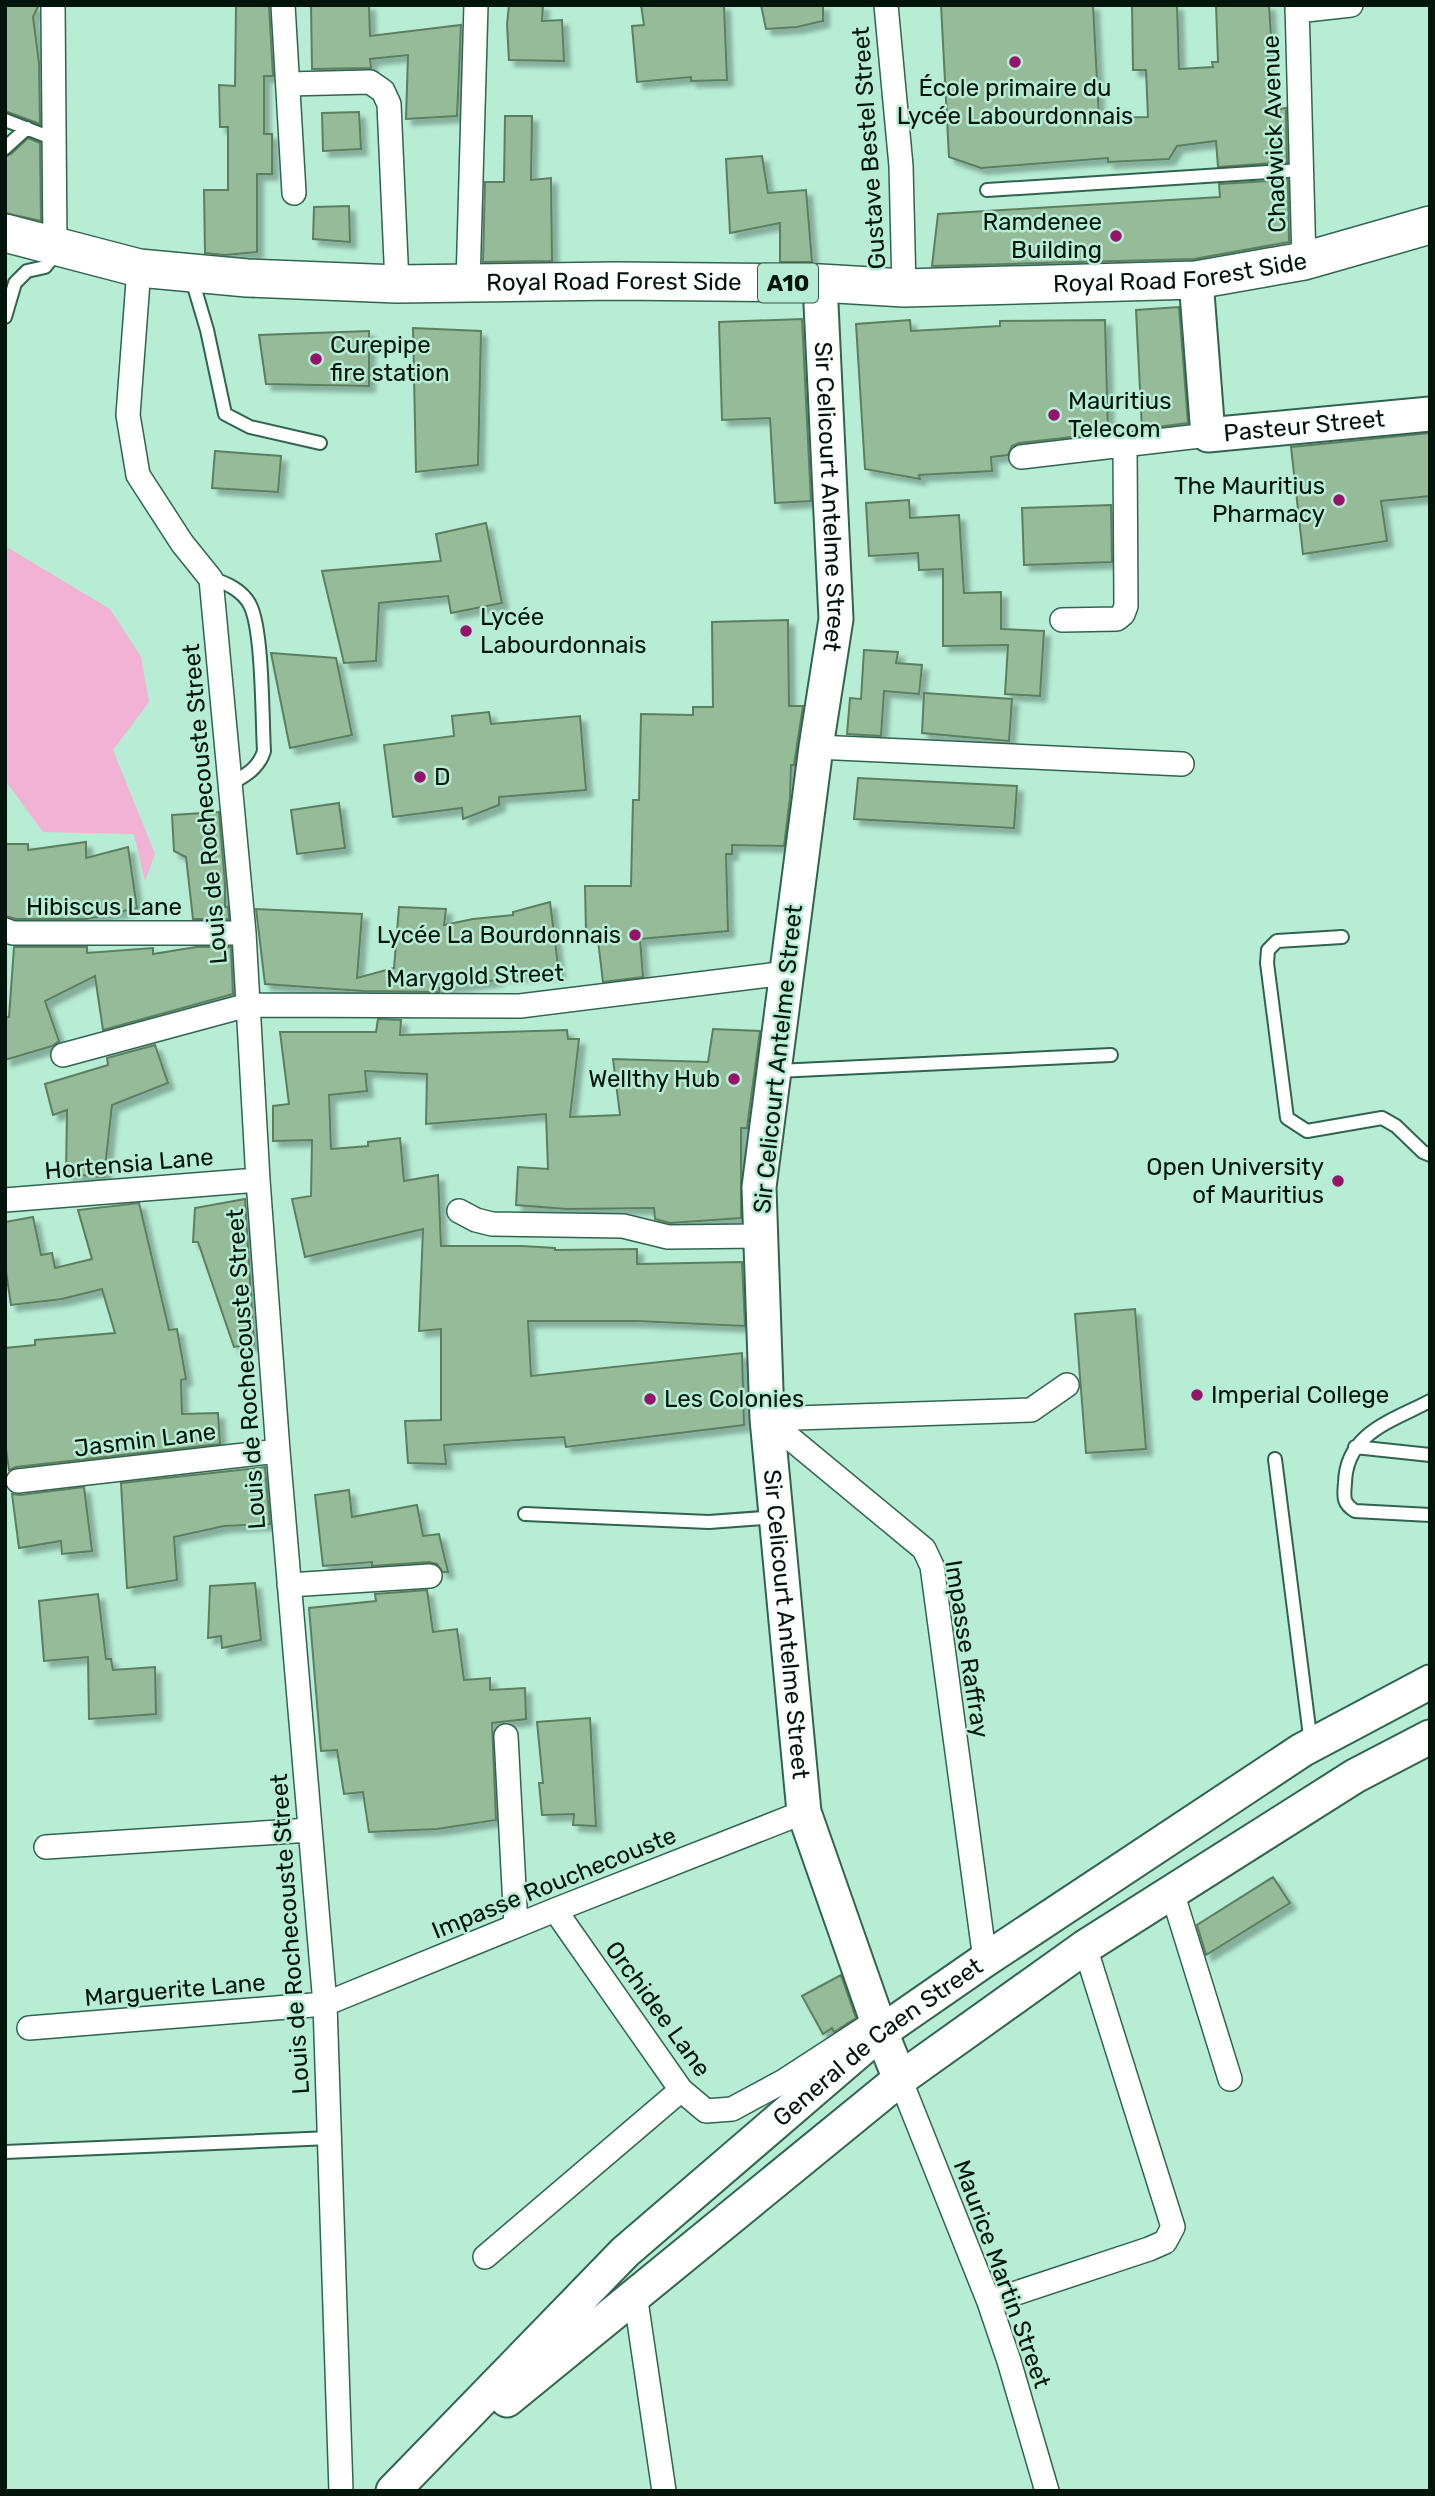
<svg xmlns="http://www.w3.org/2000/svg" width="1435" height="2496" font-family="Rubik,sans-serif">
<style>
.green{fill:#f1b2d3}
.building{fill:#96bb98;stroke:#5c7f5e;stroke-width:2;filter:url(#shadow)}
.lines{fill:none;stroke-linecap:round;stroke-linejoin:round}
.lane-casing{stroke:#316450;stroke-width:16}
.street-casing{stroke:#316450;stroke-width:26}
.secondary-casing{stroke:#316450;stroke-width:37}
.primary-casing{stroke:#316450;stroke-width:40}
.lane{stroke:#fff;stroke-width:12}
.street{stroke:#fff;stroke-width:23}
.secondary{stroke:#fff;stroke-width:33}
.primary{stroke:#fff;stroke-width:37}
.poi-dot{fill:#95136b;stroke:#b7edd5;stroke-width:2.5}
.labels{text-anchor:middle;dominant-baseline:central;stroke-width:5;stroke-linejoin:round;paint-order:stroke}
.shield{fill:#b7edd5;stroke:#385649;stroke-width:2}
.shield-label{font-size:23px;font-weight:bold;fill:#02150d}
.poi-label{font-size:24px;fill:#02150d;stroke:#b7edd5;text-anchor:start}
.street-label{font-size:24px;fill:#02150d;stroke:#b7edd5}
</style>
<defs>
<filter id="shadow"><feDropShadow dx="6" dy="6" stdDeviation="2" flood-color="#0004"/></filter>
</defs>
<rect width="100%" height="100%" fill="#b7edd5"/>
<path class="green" d="M5 546 110 609 141 657 149 702 113 750 155 854 145 881 134 834 43 832 5 780Z"/>
<path class="building" d="M5 5H39L33 17 39 63 40 124 5 111Z
M236 5H269L273 76H264V134H272V174H257V252L225 255 205 253 204 190H228V127H220L219 85 235 86Z
M311 5H369L370 36 461 25 457 116 406 119 408 55 370 59 371 68 312 69Z
M509 5H543L542 21 562 20 564 61 509 60 507 24Z
M641 5H724L727 80 691 81V77L637 82 632 26 644 25Z
M761 5H823V21L797 27 766 29Z
M941 5H1093L1099 118 1148 117 1146 70H1133L1132 5H1177L1179 69 1213 67 1212 62H1218L1216 5H1269L1272 53 1267 54 1272 110 1286 108 1287 162 1218 167 1216 141 1177 146 1169 159 1108 162V158L981 168 949 157Z
M359 112 361 149 323 151 322 113Z
M505 116H532L531 180 551 178 552 261 483 262 485 182H504Z
M28 138 40 143 41 221 5 213V157L11 154Z
M762 156 768 193 806 190 812 262H780V223L730 233 726 159Z
M1288 180 1289 242 1194 259 932 266 938 214 1220 197 1219 184Z
M349 206 350 242 313 239 314 207Z
M1179 307 1188 423 1142 429 1136 310Z
M802 319 811 501 775 503 770 418 722 420 719 322Z
M910 320 911 331 1000 326V321L1105 320 1108 433 1019 443 1012 446 1008 455 991 457 992 471 919 475 920 479 865 469 856 324Z
M413 328 481 331 478 465 416 472Z
M369 331V386L266 384 259 335Z
M1430 433V496L1381 501 1387 541 1303 554 1291 447Z
M215 451 281 456 278 492 212 488Z
M909 500 910 518 959 515 964 593 1001 592V629L1044 631 1040 696 1005 694 1008 645 943 646V569L919 570 918 553 869 556 866 503Z
M1111 505 1112 562 1024 565 1022 508Z
M486 523 502 603 451 613 448 596 379 603 376 661 344 663 322 571 441 561 436 534Z
M788 620 789 706H803L794 765H791L790 798 784 846 732 845V854H726L728 931 640 939 643 977 603 982 597 932H586L585 886H631L633 800H639L641 714 693 715V707H713L712 622Z
M864 650 898 652 896 663 922 665 919 694 884 691 881 736 847 734 850 698 861 699Z
M271 653 336 658 352 735 290 748Z
M924 693 1012 699 1009 741 922 733Z
M489 712 491 724 580 716 586 790 499 797V805L463 819 462 808 393 817 384 745 454 736 452 716Z
M858 778 1017 786 1014 828 854 819Z
M339 803 345 848 297 854 291 810Z
M219 812 225 884V907H228L229 919H193L186 857 174 851 172 815Z
M86 842V858L128 847 137 908 87 919H16L5 916V844H28V850Z
M550 902 559 973 497 976V980L439 988V992L363 991 265 984 256 909 362 914 357 978 394 968 399 907 446 909 444 925 473 919 513 915V912Z
M14 947H87V953L153 948V954L196 947H231L233 994 103 1030 95 976 45 1001 59 1041 52 1046 5 1060V1018L9 1017Z
M378 1019 401 1020 400 1035 567 1030 568 1039H579L570 1117 620 1115 613 1059 708 1062 713 1029 760 1031 747 1128H741V1218L670 1223 655 1219 654 1208 567 1209 516 1205 518 1167 548 1169 546 1114 426 1124 427 1074 365 1071 367 1091 329 1095 331 1149 368 1146V1142L400 1138 404 1181 438 1175 441 1246H522L555 1248V1250L637 1249V1264L742 1262 745 1326 637 1321H528L531 1376 742 1353 744 1425 566 1447 564 1437 444 1445 446 1464 408 1463 405 1421 441 1420V1329L419 1331 423 1229 305 1257 292 1199 311 1196 312 1140 273 1141V1106L289 1104 280 1032H376Z
M155 1045 168 1083 112 1105 104 1177 66 1174 67 1110 53 1115 45 1084 108 1065 107 1058Z
M245 1199 254 1344 234 1347 198 1242H193L195 1208Z
M139 1203 169 1330 177 1329 186 1379 181 1380 182 1414 218 1413 220 1444 16 1467 9 1470 5 1443V1348L35 1345V1340L115 1333 102 1289 62 1299 11 1305 5 1265V1222L33 1217 41 1255 52 1253 55 1268 92 1259 78 1210Z
M1135 1309 1146 1449 1086 1453 1075 1314Z
M265 1467 270 1524 224 1526 174 1537 177 1580 127 1588 121 1483Z
M84 1487 92 1551 62 1554 61 1541 19 1548 12 1494 20 1495Z
M349 1490 352 1517 417 1505 423 1536 439 1534 448 1572H443L437 1564 429 1562 372 1566V1562L323 1566 315 1495Z
M255 1583 261 1640 222 1648 221 1636 208 1638 210 1586Z
M427 1590 433 1632 457 1629 464 1680 490 1678V1690L525 1688 526 1719 492 1723 496 1820 437 1829 369 1832 363 1792 344 1794 337 1750 321 1751 309 1608 376 1601 375 1594Z
M98 1594 106 1659H111L113 1670 155 1667 156 1714 89 1719 88 1657 44 1661 39 1601Z
M590 1718 596 1826 573 1825 574 1814 542 1815 539 1783H543L537 1722Z
M1273 1877 1290 1903 1206 1955 1197 1925Z
M841 1975 856 2018 834 2032 832 2028 823 2034 802 1996Z"/>
<g class="lines">
<g class="lane-casing">
<path id="lane" d="M5 120 54 139
M5 148 27 128
M987 190 1301 170
M191 276 207 330 225 414 250 427 320 443
M5 317 15 283 27 271 45 267 58 251
M211 579C226 582 243 591 250 605 263 630 262 719 264 751 259 768 245 776 230 784
M1342 937 1277 941 1268 950 1267 963 1287 1118 1307 1131 1382 1118 1396 1126 1423 1152 1430 1155
M777 1071 1111 1055
M1430 1401C1392 1421 1346 1433 1345 1483 1344 1496 1342 1503 1355 1511L1430 1515
M1355 1447 1430 1455
M1275 1459 1311 1744
M525 1514 709 1522 776 1517
M5 2152 330 2138"/>
</g>
<g class="street-casing">
<path id="street" d="M53 5 55 247
M283 5 294 193
M886 5 901 166 904 288
M1297 5 1304 261
M1297 11 1351 5
M288 84 370 82 383 91 389 104 397 284
M139 268 128 415 138 475 182 543 211 579 244 933 258 1180 278 1451 325 2004 341 2491
M468 283 476 5
M1021 457 1208 435
M1062 620 1117 619 1123 614 1126 606 1125 445
M816 747 1182 764
M5 930 13 933H244
M63 1055 248 1005 520 1006 786 973
M5 1200 258 1180
M459 1211 476 1220 492 1224 623 1226 668 1237 759 1236
M767 1419 924 1549 932 1566 985 1960
M767 1419 1031 1410 1067 1385
M18 1481 278 1451
M289 1585 430 1576
M506 1736 516 1926
M46 1847 310 1830
M1172 1892 1230 2079
M555 1910 681 2090 706 2111 732 2109 784 2081 870 2025
M29 2028 325 2004 555 1910 804 1812
M900 2079 989 2302 1009 2361 1047 2491
M485 2257 681 2090
M635 2294 664 2491
M989 2302 1149 2249 1165 2242 1173 2227 1085 1947"/>
</g>
<g class="secondary-casing">
<g id="secondary">
<path id="s1" d="M1196 280 1208 435 1430 414"/>
<path id="s2" d="M820 283 836 619 816 747 759 1187 767 1419 804 1812 881 2032 900 2079"/>
<path d="M507 2400 900 2079 1085 1947 1355 1776 1430 1737"/>
<path id="s3" d="M393 2491 625 2252 881 2032 985 1960 1302 1750 1430 1682"/>
</g>
</g>
<g class="primary-casing">
<g id="primary">
<path id="s4" d="M5 233 139 268 247 278 397 284 616 281 820 283 904 288 1196 280 1304 261 1430 225"/>
</g>
</g>
<use href="#lane" class="lane"/>
<use href="#street" class="street"/>
<use href="#secondary" class="secondary"/>
<use href="#primary" class="primary"/>
</g>
<g class="poi-dot">
<circle cx="1015" cy="62" r="7"/>
<circle cx="1116" cy="236" r="7"/>
<circle cx="316" cy="359" r="7"/>
<circle cx="1054" cy="415" r="7"/>
<circle cx="1339" cy="500" r="7"/>
<circle cx="466" cy="631" r="7"/>
<circle cx="420" cy="777" r="7"/>
<circle cx="635" cy="935" r="7"/>
<circle cx="734" cy="1079" r="7"/>
<circle cx="1338" cy="1181" r="7"/>
<circle cx="1197" cy="1395" r="7"/>
<circle cx="650" cy="1399" r="7"/>
</g>
<g class="labels">
<rect class="shield" x="758" y="263.5" width="60" height="39" rx="5"/>
<g class="shield-label">
<text x="788" y="283">A10</text>
</g>
<g class="poi-label">
<text x="1015" y="88" text-anchor="middle">École primaire du<tspan x="1015" dy="28">Lycée Labourdonnais</tspan></text>
<text x="1102" y="222" text-anchor="end">Ramdenee<tspan x="1102" dy="28">Building</tspan></text>
<text x="330" y="345">Curepipe<tspan x="330" dy="28">fire station</tspan></text>
<text x="1068" y="401">Mauritius<tspan x="1068" dy="28">Telecom</tspan></text>
<text x="1325" y="486" text-anchor="end">The Mauritius<tspan x="1325" dy="28">Pharmacy</tspan></text>
<text x="480" y="617">Lycée<tspan x="480" dy="28">Labourdonnais</tspan></text>
<text x="434" y="777">D</text>
<text x="621" y="935" text-anchor="end">Lycée La Bourdonnais</text>
<text x="720" y="1079" text-anchor="end">Wellthy Hub</text>
<text x="1324" y="1167" text-anchor="end">Open University<tspan x="1324" dy="28">of Mauritius</tspan></text>
<text x="1211" y="1395">Imperial College</text>
<text x="664" y="1399">Les Colonies</text>
</g>
<g class="street-label">
<text transform="translate(1274 134) rotate(-92)">Chadwick Avenue</text>
<text transform="translate(869 148) rotate(-94)">Gustave Bestel Street</text>
<text stroke="none"><textPath href="#s4" startOffset="1181">Royal Road Forest Side</textPath></text>
<text stroke="none"><textPath href="#s4" startOffset="614">Royal Road Forest Side</textPath></text>
<text stroke="none"><textPath href="#s1" startOffset="252">Pasteur Street</textPath></text>
<text stroke="none"><textPath href="#s2" startOffset="214">Sir Celicourt Antelme Street</textPath></text>
<text transform="translate(205 804) rotate(-95)">Louis de Rochecouste Street</text>
<text x="104" y="907">Hibiscus Lane</text>
<text transform="translate(475 976) rotate(-2)">Marygold Street</text>
<text transform="translate(778 1059) rotate(-84)">Sir Celicourt Antelme Street</text>
<text transform="translate(129 1164) rotate(-5)">Hortensia Lane</text>
<text transform="translate(246 1369) rotate(-94)">Louis de Rochecouste Street</text>
<text transform="translate(145 1440) rotate(-7)">Jasmin Lane</text>
<text stroke="none"><textPath href="#s2" startOffset="1348">Sir Celicourt Antelme Street</textPath></text>
<text transform="translate(967 1649) rotate(81)">Impasse Raffray</text>
<text transform="translate(554 1883) rotate(-22)">Impasse Rouchecouste</text>
<text transform="translate(290 1934) rotate(-94)">Louis de Rochecouste Street</text>
<text transform="translate(175 1990) rotate(-5)">Marguerite Lane</text>
<text transform="translate(658 2009) rotate(54)">Orchidee Lane</text>
<text stroke="none"><textPath href="#s3" startOffset="662">General de Caen Street</textPath></text>
<text transform="translate(1002 2274) rotate(70)">Maurice Martin Street</text>
</g>
</g>
<rect width="1435" height="2496" fill="none" stroke="#02150d" stroke-width="14"/>
</svg>
